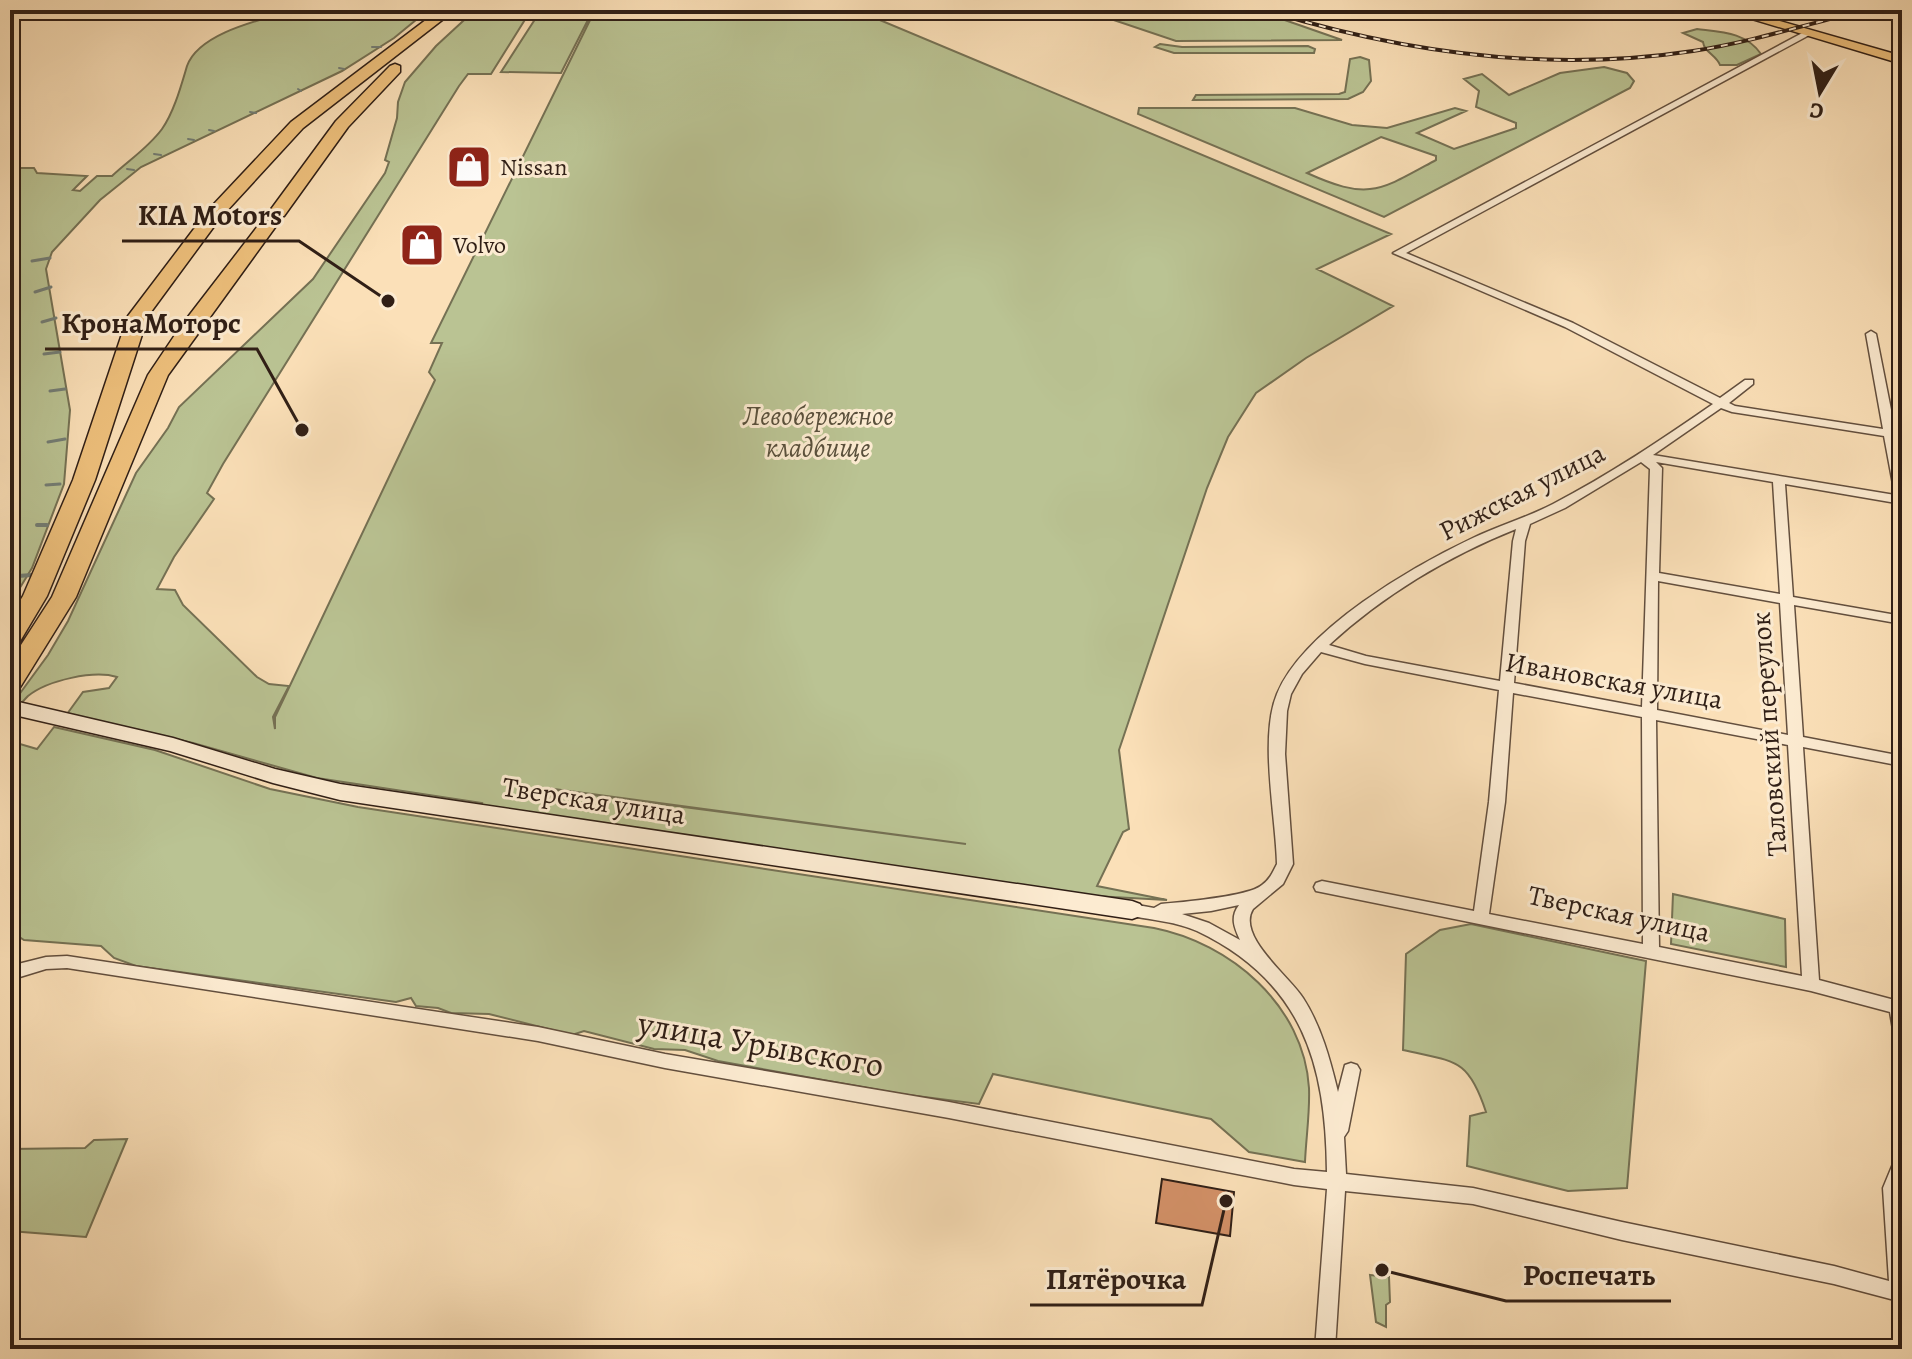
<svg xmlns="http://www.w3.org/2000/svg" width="1912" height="1359" font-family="Alegreya,serif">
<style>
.green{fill:#bac393;stroke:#757154;stroke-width:2;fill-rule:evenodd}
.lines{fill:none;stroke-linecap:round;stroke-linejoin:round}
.stream-far2{stroke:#737d75;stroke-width:2}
.stream-far1{stroke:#737d75;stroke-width:3}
.stream{stroke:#737d75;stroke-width:4}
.building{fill:#d29067;stroke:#301f16;stroke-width:2}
.street-casing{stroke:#634f3e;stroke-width:3}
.secondary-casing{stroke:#301f16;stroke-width:3}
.primary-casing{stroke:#301f16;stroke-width:3}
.highway-casing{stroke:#301f16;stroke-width:3}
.street{fill:#fcebd1;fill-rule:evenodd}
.secondary{fill:#fcebd1;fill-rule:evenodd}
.primary{fill:#eec07c;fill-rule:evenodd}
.highway{fill:#eec07c;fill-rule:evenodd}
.rail-casing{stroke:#301f16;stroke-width:4}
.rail{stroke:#fcebd1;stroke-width:2;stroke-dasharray:7;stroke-linecap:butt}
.labels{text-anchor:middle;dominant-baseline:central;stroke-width:6;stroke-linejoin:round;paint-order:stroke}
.far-poi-label{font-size:24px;fill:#301f16;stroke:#fcebd1;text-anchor:start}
.park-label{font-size:28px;font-style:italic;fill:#59503c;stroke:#fcebd1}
.street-label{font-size:28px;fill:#301f16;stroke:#fcebd1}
.near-street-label{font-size:34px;fill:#301f16;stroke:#fcebd1}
.leader{fill:none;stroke:#301f16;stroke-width:3}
.callout-dot{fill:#301f16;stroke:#fcebd1;stroke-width:3}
.callout-label{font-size:30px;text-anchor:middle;font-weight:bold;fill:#301f16;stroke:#fcebd1;stroke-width:6;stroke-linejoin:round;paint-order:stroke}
</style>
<rect width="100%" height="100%" fill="#fbe0b8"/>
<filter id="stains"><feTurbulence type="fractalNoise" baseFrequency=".0025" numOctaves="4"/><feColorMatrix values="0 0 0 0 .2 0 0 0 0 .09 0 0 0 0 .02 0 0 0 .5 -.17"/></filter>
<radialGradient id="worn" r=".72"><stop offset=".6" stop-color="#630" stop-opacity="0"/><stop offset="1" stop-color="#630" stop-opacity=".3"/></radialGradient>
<path class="green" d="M294 10H419L422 15 394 38 342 71 141 167 100 200 52 252 46 269 70 410 64 484 32 568 10 604 12 297 10 168H34L37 173 87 176 73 190 80 191 97 176H112C129 160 148 148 162 129 174 112 181 86 187 66 199 32 264 19 294 10Z
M475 10H531L491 74H468L459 86 223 464 207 493 214 499 174 557 157 589 175 590 183 605 257 677 269 684 289 686 273 717 275 729V717L435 380 429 372 442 343H431L595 10H856L1391 234 1317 269 1393 306 1306 358 1256 393 1228 437 1207 488 1119 750 1129 829 1123 832 1097 886 1167 900 1076 895 480 808 482 803 317 778 193 743 67 714 83 692 109 688 117 677C94 670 48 680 28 696 22 702 16 710 10 716V707L48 655 68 621 136 473 168 428 179 407 313 279 385 173 389 162 385 160 397 118 398 102 405 82 436 46ZM546 789 547 788 966 844Z
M541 10H593L561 73 501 72Z
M1084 10H1114L1129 14 1138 10H1256L1342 40 1176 41Z
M1697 29C1721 32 1746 32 1761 54L1737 65H1720C1716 55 1704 52 1703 42L1683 33Z
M1160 44 1182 47 1308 46 1315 49 1314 53H1174L1155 47Z
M1360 57 1369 60 1371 81 1363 92 1348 99 1193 100 1196 95 1339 94 1345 92 1350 59Z
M1604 67 1627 73 1634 81 1630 88 1384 217 1138 114 1139 108H1295L1352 125 1387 128 1455 108 1466 111 1417 133 1454 149 1516 128V123L1476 107 1479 91 1464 79 1482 74 1509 95 1560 73ZM1381 137 1436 156V160C1379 191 1369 201 1307 173Z
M54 727 155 750 270 789 358 807 1154 928C1230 943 1304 1005 1309 1088 1310 1113 1306 1138 1305 1162L1249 1152 1211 1119 993 1074 979 1104 901 1094 718 1061 685 1050 654 1049 584 1031 572 1035 489 1014 451 1013 438 1008 416 1006 411 998 396 1002 136 966 114 958 101 946 24 940 10 931V741L37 749Z
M1673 894 1785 919 1786 967 1671 944Z
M1471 924 1646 961 1627 1188 1568 1191 1467 1166 1470 1116 1486 1112C1468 1057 1455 1062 1403 1050L1406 954 1440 930Z
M127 1139 86 1237 10 1231V1149L85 1148 94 1140Z
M1370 1275 1389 1277 1390 1302 1386 1305V1327L1376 1322Z"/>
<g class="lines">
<path class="stream-far2" d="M411 18H420
M372 47H381
M339 68 344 69
M298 89 301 91
M250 112 256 113
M209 130 214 131
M188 139 194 140
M154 154 161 155
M127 169 134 170"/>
<path class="stream-far1" d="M32 261 50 258
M35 292 51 287
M42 322 56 318
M44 354 60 352
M50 391 65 389
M48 442 65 439
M46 485 60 484"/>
<path class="stream" d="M37 525H47
M18 576 32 575"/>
</g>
<path class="building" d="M1162 1179 1234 1192 1230 1236 1156 1223Z"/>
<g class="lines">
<g class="street-casing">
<path id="street" d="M1806 31 1813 33 1406 253 1573 323 1720 398 1745 380H1753V384L1729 403 1735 406 1883 429 1866 334 1871 331 1876 334 1895 430 1902 431V439L1896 438 1902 467V504L1785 484 1793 597 1902 616V624L1794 605 1803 737 1902 756V766L1803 747 1819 980 1902 1002V1049L1896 1047 1890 1012 1811 991 1316 891 1314 887 1316 883 1322 881 1474 911 1489 802 1499 690 1365 664 1321 652 1302 674 1291 694 1287 711 1285 754 1293 864 1283 884 1253 909C1236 936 1290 977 1303 998 1321 1026 1330 1059 1338 1092L1345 1065 1351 1063 1357 1065 1360 1070 1348 1131 1344 1137 1346 1174 1473 1188 1622 1222 1834 1266 1889 1281 1883 1188 1895 1159 1902 1157V1302L1834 1284 1622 1240 1473 1204 1345 1191 1335 1349H1315L1327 1189 1294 1185 949 1118 665 1068 538 1041 67 968 46 969 10 980V966L46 957 67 956 538 1027 665 1054 949 1102 1294 1169 1327 1172C1326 1063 1302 981 1197 931 1177 922 1153 920 1132 916L1126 914 1124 910 1126 906 1132 904 1154 908 1161 904C1182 902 1248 897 1262 885 1270 879 1273 872 1277 864 1276 817 1259 737 1277 694 1304 629 1413 566 1475 537 1501 525 1528 517 1553 504 1609 475 1661 440 1713 404L1565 327 1393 253ZM1721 408 1732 412 1884 436 1895 495 1653 455ZM1641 462 1650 469 1642 707 1514 683 1525 541 1530 524 1565 508ZM1656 462 1773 482 1780 594 1659 573 1662 468ZM1516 529 1513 541 1500 681 1366 656 1329 645C1382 596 1448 556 1516 529ZM1658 581 1780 603 1788 735 1657 710ZM1513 693 1642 717 1643 944 1489 914 1505 802ZM1656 720 1788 745 1802 976 1659 947ZM1239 905C1230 917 1234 927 1240 940L1209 923 1182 914 1211 911Z"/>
</g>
<g class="secondary-casing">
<path id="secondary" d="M10 700 173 738 275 769 340 784 1132 901 1140 904 1144 910 1140 916 1132 919 340 800 273 783 170 751 10 714Z"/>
</g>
<g class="primary-casing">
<path id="primary" d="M1722 10H1741L1902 56V64Z"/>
</g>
<g class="highway-casing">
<path id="highway" d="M439 10H455L303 128 224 214H212L209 210 212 206 291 122Z
M395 64 400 66V72L348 127 284 216H272L269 212 336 121 390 66Z
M206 220 215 225 148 316 95 480 47 596 19 643 10 645V617L23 596 73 480 128 316 200 221Z
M267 221 276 226 168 375 76 597 19 689 10 692V662L52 597 148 375 181 326 261 222Z"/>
</g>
<use href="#street" class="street"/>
<use href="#secondary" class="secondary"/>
<use href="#primary" class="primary"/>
<use href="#highway" class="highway"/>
<g class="rail-casing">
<path id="rail" d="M1265 10C1404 53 1548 73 1693 51 1751 42 1808 24 1865 10"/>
</g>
<use href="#rail" class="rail"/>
</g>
<defs>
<g id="shop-square" transform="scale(2.3)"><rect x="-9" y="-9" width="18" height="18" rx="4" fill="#8f2418" stroke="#fcebd1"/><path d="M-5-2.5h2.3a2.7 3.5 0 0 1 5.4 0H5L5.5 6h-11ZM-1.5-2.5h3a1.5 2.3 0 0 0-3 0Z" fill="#fff"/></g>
</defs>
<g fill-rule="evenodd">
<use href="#shop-square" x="469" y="167"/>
<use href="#shop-square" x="422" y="245"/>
</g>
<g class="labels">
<g class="far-poi-label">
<text x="500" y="167">Nissan</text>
<text x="453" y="245">Volvo</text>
</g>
<g class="park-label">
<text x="818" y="416">Левобережное<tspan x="818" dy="32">кладбище</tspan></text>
</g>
<g class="street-label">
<text transform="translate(1522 492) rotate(-27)">Рижская улица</text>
<text transform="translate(1614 681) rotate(10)">Ивановская улица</text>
<text transform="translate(1769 734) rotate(-94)">Таловский переулок</text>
<text transform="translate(594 801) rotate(9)">Тверская улица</text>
<text transform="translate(1619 914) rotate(12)">Тверская улица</text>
</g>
<g class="near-street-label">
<text transform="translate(761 1044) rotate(10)">улица Урывского</text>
</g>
</g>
<path class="leader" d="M388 301L299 241H122M302 430L257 349H45M1382 1270L1506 1301H1671M1226 1201L1202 1305H1030"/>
<g class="callout-dot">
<circle cx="388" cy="301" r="8"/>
<circle cx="302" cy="430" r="8"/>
<circle cx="1382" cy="1270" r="8"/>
<circle cx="1226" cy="1201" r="8"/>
</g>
<g class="callout-label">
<text x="210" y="225">KIA Motors</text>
<text x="151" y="333">КронаМоторс</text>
<text x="1589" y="1285">Роспечать</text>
<text x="1116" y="1289">Пятёрочка</text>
</g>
<rect width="1912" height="1359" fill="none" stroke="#fbe0b8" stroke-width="40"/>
<rect x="12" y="12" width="1888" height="1335" fill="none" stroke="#301f16" stroke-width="4"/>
<rect x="20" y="20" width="1872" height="1319" fill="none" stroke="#301f16" stroke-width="2"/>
<g transform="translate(1820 92) rotate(190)" stroke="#fcebd1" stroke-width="6" paint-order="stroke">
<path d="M0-6L14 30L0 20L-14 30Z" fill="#301f16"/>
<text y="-12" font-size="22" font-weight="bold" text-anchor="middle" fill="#301f16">С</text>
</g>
<rect width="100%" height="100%" filter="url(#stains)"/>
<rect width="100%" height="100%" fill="url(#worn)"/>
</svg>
